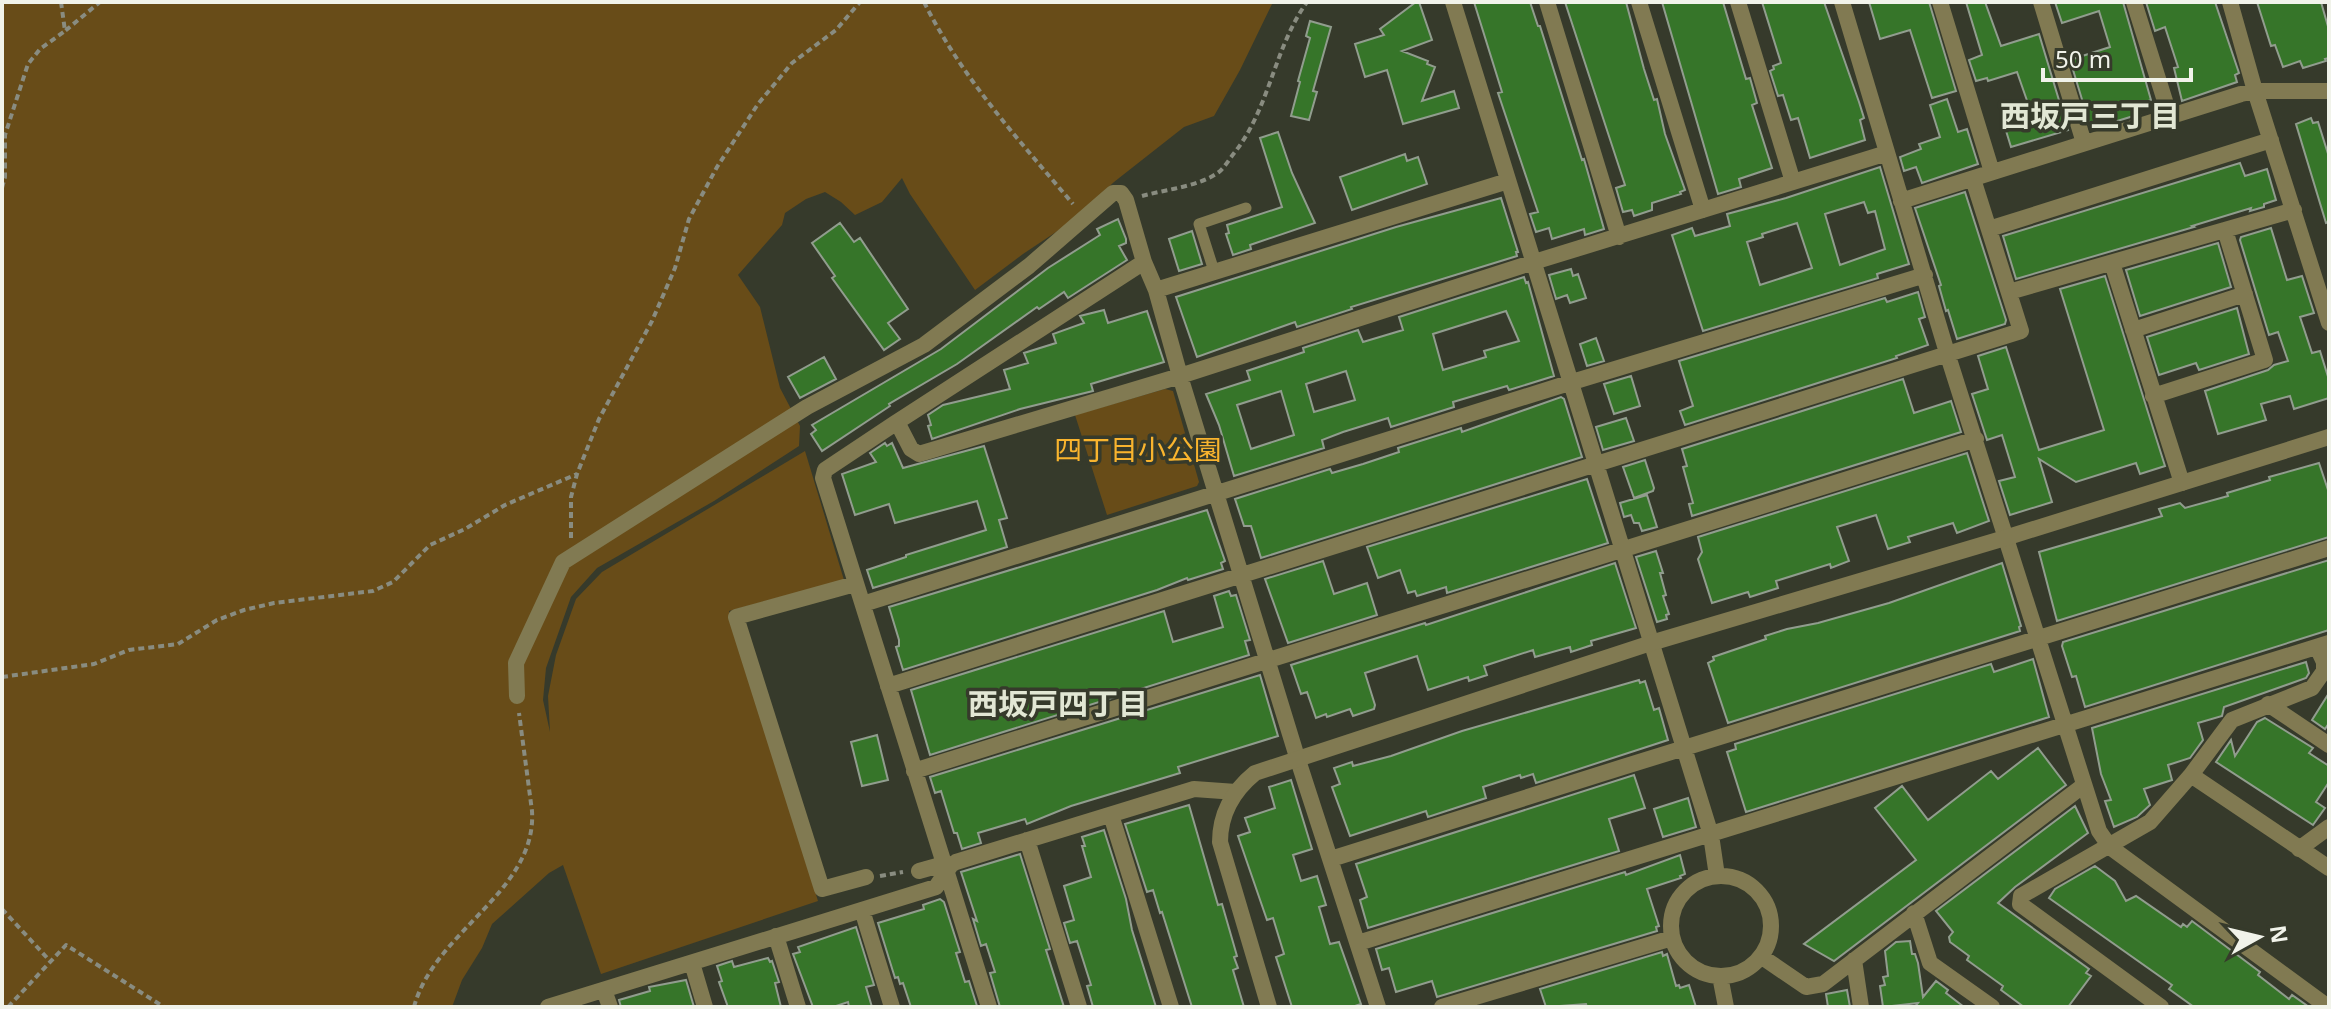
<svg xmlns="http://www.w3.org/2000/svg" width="2331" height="1009" font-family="'Noto Sans','Noto Sans JP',sans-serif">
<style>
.green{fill:#684c18}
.building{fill:#367529;stroke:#919d8e;stroke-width:2;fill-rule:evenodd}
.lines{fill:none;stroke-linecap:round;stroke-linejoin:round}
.path{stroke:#898c80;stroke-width:4;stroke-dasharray:6 4;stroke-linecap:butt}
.service{stroke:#817a52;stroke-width:11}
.minor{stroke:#817a52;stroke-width:16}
.tertiary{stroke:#817a52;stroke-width:16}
.labels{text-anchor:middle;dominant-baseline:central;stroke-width:7;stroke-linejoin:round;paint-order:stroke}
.park-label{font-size:28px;fill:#f9b42e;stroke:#363a2b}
.neighbourhood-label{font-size:30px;font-weight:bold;fill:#e2e7d4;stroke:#363a2b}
</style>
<rect width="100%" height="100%" fill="#363a2b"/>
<path class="green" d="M2 2H1273L1240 70 1214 116 1184 127 1114 182 1068 224 1023 254 975 290 910 194 902 178 882 202 855 215 841 202 825 192 806 199 785 213 782 225 738 275 760 307 780 388 800 426 799 446 714 501 597 568 571 597 546 668 543 700 550 732 548 696 556 655 576 599 602 572 805 451 844 580 729 611 818 901 601 974 563 865 549 873 492 924 482 948 462 980 452 1007H2Z
M1165 389 1173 391 1199 482 1197 486 1107 515 1075 415Z"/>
<path class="building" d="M1416 2H1419L1432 40 1402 51 1428 61 1427 64 1435 67 1422 101 1454 91 1459 108 1403 124 1387 70 1365 77 1355 44 1384 35 1380 29Z
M1474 2H1530L1538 26H1540L1582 160 1584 159 1604 229 1585 235 1584 229 1552 239 1549 228 1536 232 1530 214 1538 212 1498 93 1502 92Z
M1565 2H1626L1644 69 1654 100 1657 99 1665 134 1685 190 1680 192 1681 194 1652 203V210L1634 216 1632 210 1623 212 1616 188 1625 185Z
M1662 2H1723L1746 79 1750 78 1757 103 1752 105 1772 168 1739 179 1741 187 1718 194Z
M1762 2H1824L1859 102 1864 118 1860 120 1865 140 1810 158 1798 118 1791 120 1783 95 1778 96 1770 71 1774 69 1773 66 1781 63Z
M1869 2H1929L1956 91 1932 98 1910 30 1880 39Z
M1966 2H1985L2001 46 2039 34 2068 130 2011 147 2003 121 2031 112 2017 72 1988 81 1987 78 1976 81 1969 60 1982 55Z
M2055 2H2123L2151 100 2137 105 2140 114 2091 129 2070 60 2110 47 2099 11 2062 23Z
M2146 2H2215L2239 73 2235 75 2237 82 2182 101 2174 68 2178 67 2165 27 2155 31Z
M2257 2H2321L2329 30V58L2325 59 2326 61 2303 68 2300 61 2283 67 2275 45 2271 46Z
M1310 21 1331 27 1313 91 1317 92 1309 120 1291 116 1300 82 1298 81 1310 38 1306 36Z
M1947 99 1958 132 1967 129 1978 164 1922 183 1916 167 1904 171 1900 157 1921 149 1919 144 1940 137 1930 105Z
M2311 118 2313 123 2318 122 2329 157V222L2326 223 2296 124Z
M1278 132 1292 173 1315 223 1250 245 1251 249 1233 255 1226 234 1229 233 1227 225 1282 207 1260 138Z
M1405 154 1407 161 1418 157 1427 184 1352 210 1340 177Z
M2240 163 2245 176 2267 169 2276 200 2264 204V207L2250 211 2251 208 2192 226 2194 227 2016 279 2003 236Z
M1880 167 1909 264 1877 274 1878 278 1703 331 1672 235 1692 228 1695 236 1730 226 1727 214 1786 198ZM1864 202 1868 213 1875 211 1885 249 1840 265 1825 214ZM1797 223 1812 268 1760 285 1747 242 1763 237 1762 234Z
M1965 192 2006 320 2005 324 1957 339 1948 310 1946 311 1939 286 1941 285 1915 208Z
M1501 198 1518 252H1516L1517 256 1351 307 1352 309 1297 327 1295 322 1197 357 1176 297 1396 227Z
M1118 219 1126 239V243L1119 246 1127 260 1068 298 1064 292 1039 309 1037 307 957 364 889 404 890 406 822 451 811 434 816 430 812 425 941 349 1048 268 1100 235 1097 229Z
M840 223 854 242 860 238 908 309 888 323 900 339 884 350 832 278 835 276 812 243Z
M2271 228 2287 280 2302 276 2314 313 2300 317 2312 353 2320 351 2329 380V398L2294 409 2290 396 2261 404 2266 420 2218 434 2205 391 2268 370 2274 365 2288 361 2278 332 2269 335 2240 240 2241 237Z
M1192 231 1202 264 1179 271 1169 239Z
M2218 243 2231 287 2140 316 2126 270Z
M1571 269 1573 276 1578 274 1586 298 1570 303 1567 295 1556 299 1549 275Z
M2105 276 2165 466 2140 474 2136 463 2076 482 2039 459 2052 502 2010 515 1999 481 2015 477 2002 435 1987 440 1972 394 1988 389 1978 356 2006 347 2039 450 2104 430 2060 289Z
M1524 277 1526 283 1528 282 1554 376 1509 390 1507 386 1453 402 1454 407 1391 427 1388 418 1343 432 1322 440 1324 448 1234 476 1219 425 1206 394 1250 380 1247 371 1304 352 1303 348 1358 330 1363 342 1403 330 1399 317ZM1506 311 1519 341 1484 351 1486 357 1443 370 1433 334ZM1346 371 1355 400 1314 412 1306 384ZM1281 391 1294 435 1251 449 1237 405Z
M1918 292 1925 317 1919 319 1928 345 1896 356 1897 358 1685 425 1680 411 1693 406 1679 361 1885 298 1887 302Z
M2237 308 2249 354 2199 370 2196 363 2159 375 2147 337Z
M1104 310 1108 323 1147 311 1164 362 1091 384 1093 391 1020 409 932 439 928 426 931 425 928 415 943 405 1010 389 1004 370 1028 363 1024 353 1056 343 1053 334 1084 323 1080 316Z
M1596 338 1604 361 1587 366 1580 344Z
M824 357 836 379 800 398 788 377Z
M1631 376 1640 406 1614 414 1604 384Z
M1903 379 1914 413 1951 401 1961 432 1692 516 1689 504 1693 503 1683 467 1687 466 1682 449Z
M1561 397 1564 399 1582 457 1261 558 1251 526H1244L1235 499 1330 469 1332 473 1363 464 1399 452 1398 448 1461 428 1462 432Z
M1626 418 1634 441 1603 450 1596 427Z
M885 443 887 446 892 443 903 468 984 446 1007 518 999 520 1007 547 873 588 867 570 906 557V555L986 530 977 501 895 523 889 504 855 515 842 474 876 462 870 453Z
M1967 453 1989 521 1957 533 1953 523 1908 537 1910 542 1888 549 1876 515 1837 527 1849 561 1831 568 1830 564 1776 581 1778 588 1750 597 1748 592 1712 603 1698 559 1702 552 1698 537Z
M1645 460 1654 488 1653 491 1634 498 1623 467Z
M2319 463 2329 493V537L2057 621 2039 552 2162 516 2159 509 2180 503 2185 508 2228 496 2227 493 2270 480 2269 477Z
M1587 479 1608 543 1447 593 1446 587 1417 596 1415 591 1408 593 1400 570 1378 578 1367 547Z
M1647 495 1657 527 1642 531 1639 523H1634L1631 515 1624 517 1620 503Z
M1207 510 1225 561 1221 563 1223 569 1188 580 1187 578 1157 590 903 670 896 647 899 646V640L889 607Z
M1656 551 1663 573H1660L1666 595 1663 596 1669 614 1666 615 1667 619 1657 622 1636 557Z
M2329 560V630L2085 707 2076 676 2072 677 2062 646 2063 642Z
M1323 561 1334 594 1367 583 1377 615 1288 643 1265 579Z
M1615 563 1636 628 1591 641 1592 645 1571 652 1570 647 1535 657 1533 650 1484 666 1487 675 1469 681 1468 677 1428 690 1417 656 1365 673 1375 705 1374 709 1353 716 1350 709 1327 717 1326 714 1316 718 1307 692 1301 694 1291 665 1425 623 1426 625Z
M2002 563 2021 626 2019 627 2020 631 1728 723 1708 663 1714 660 1713 657 1766 639 1765 636 1787 629 1818 623 1889 603Z
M1229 591 1231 596 1236 595 1250 640 1245 641 1249 655 930 755 911 690 1164 611 1173 642 1223 627 1214 596Z
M2033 659 2049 717 1746 812 1727 752 1736 749 1735 744 1991 664 1994 672Z
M2306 662 2309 673 2306 678 2224 707 2222 716 2198 723 2203 740 2190 758 2168 765 2172 780 2144 789 2150 805 2137 817 2114 827 2105 801 2111 800 2101 774 2092 728Z
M1260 675 1278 736 1178 767 1180 773 1071 806 1027 824 1025 819 978 833 981 843 962 849 957 833H954L941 791 935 793 930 777Z
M1639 680 1640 683 1645 681 1654 710 1659 708 1668 740 1536 783 1533 774 1521 778 1520 775 1483 787 1486 798 1428 817 1426 811 1350 836 1332 787 1340 784 1334 768 1352 762 1353 766 1391 756 1462 731Z
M2329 693V723L2325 729 2312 720Z
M2265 718 2313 748 2309 753 2329 766V782L2316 802 2325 808 2313 825 2216 762 2231 740 2235 756 2257 722Z
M877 735 888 780 862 786 851 742Z
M2038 748 2066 785 1834 961 1804 944 1916 860 1875 808 1902 786 1928 820 1991 771 1998 779Z
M1634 775 1645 808 1609 819 1619 851 1368 928 1360 900 1367 897 1356 864Z
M1291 780 1312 849 1293 855 1301 881 1317 876 1326 905 1319 907 1330 944 1339 942 1361 1004 1352 1007H1292L1276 957 1284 954 1273 918 1267 920 1238 836 1250 832 1245 818 1275 808 1269 787Z
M1688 798 1696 827 1663 837 1654 809Z
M1189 805 1218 905 1222 904 1237 956 1234 957 1238 968 1233 970 1244 1007H1192L1162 912 1160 913 1153 890 1147 892 1125 824Z
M2075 806 2088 833 2015 887 1998 903 2089 969 2086 973 2091 976 2068 1007H2024L2001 990 2003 986 1967 960 1969 956 1950 942 1949 937 1953 932 1936 911Z
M1104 830 1126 899 1132 930 1156 1007H1093L1087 986 1091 985 1077 941 1070 943 1064 923 1074 920 1064 886 1091 877 1082 846H1085L1082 837Z
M1020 854 1050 949 1046 950 1064 1007H1000L990 973 995 972 986 944 981 946 973 919 977 921 961 872Z
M1680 855 1685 874 1680 876 1681 878 1647 889 1659 926 1656 927 1657 931 1437 997 1432 981 1396 992 1389 968 1382 970 1376 949 1625 872 1626 875Z
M2095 866 2115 881 2126 901 2136 896 2181 927 2183 924 2187 927 2192 921 2260 972 2258 975 2289 999 2292 995 2309 1007H2194L2169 989 2172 985 2049 898 2055 889Z
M940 899 944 902 960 952 956 953 965 982 969 981 977 1006 911 1007 903 983 900 984 898 977 895 978 878 923 924 909 923 905Z
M856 927 874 985 866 987 872 1007H849L848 1002 833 1007H813L793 954 800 952 798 947Z
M1910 941 1912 954H1915L1918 963 1923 997 1936 981 1948 990 1946 993 1964 1007H1915L1918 1003 1883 1007 1880 986 1885 985 1883 977 1888 976 1885 951 1896 942Z
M1662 952 1663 956 1667 954 1676 986 1679 985 1680 988 1689 985 1696 1007H1587L1586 1004 1546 1007 1540 989Z
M768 958 770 962 772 961 779 982 775 983 781 1007H728L719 982 722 981 717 966 732 961 734 967Z
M686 980 694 1007H621L619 1000 650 991 649 987Z
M1847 990 1850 1007H1828L1826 994Z"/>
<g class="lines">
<path class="path" d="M61 2 65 31 100 2
M924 2C962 78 1018 139 1073 204
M2 188 5 177V135L28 64 40 49 65 31
M1142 196C1167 189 1198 187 1219 172 1225 167 1230 158 1235 152 1270 107 1274 48 1307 2
M571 538V497L577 474 599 419 652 321 675 268 689 219 717 167 758 104 792 63 836 30 860 2
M2 677 94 664 129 650 178 644 217 620 244 610 274 603 373 591 393 582 430 545 465 529 505 505 577 474
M880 876 903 872
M2 909 50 961
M8 1007 66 945 164 1007
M414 1007C434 931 537 892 532 811L519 713"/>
<path class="service" d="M1214 271 1199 224 1246 208"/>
<path class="minor" d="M1453 2 1711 835 1717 876
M1547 2 1619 237
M1639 2 1703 210
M1738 2 1793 182
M1842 2 1948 356 2099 831 2110 847 2328 1007
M1940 2 1992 172
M2041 2 2084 143
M2134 2 2170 117
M2230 2 2255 91 2329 323
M1901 201 2241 94 2255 91H2329
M1989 229 2271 140
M1144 262 1156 290 1180 376 1297 757 1378 1007
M2112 263 2182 483
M1156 290 1508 181
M2009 292 2294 210
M2133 330 2245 294
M2153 396 2265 360 2225 230
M855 584 736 617 822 889 866 877
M863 604 1569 383 1925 275
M888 686 2021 331 1973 179
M517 696 516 663 563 562 807 407 924 345 1029 266 1113 193H1121L1126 200 1144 262 897 422
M2268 704 2329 745
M914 771 1976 439
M2191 775 2329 868
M1111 815 1171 1007
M1027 840 1079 1007
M2299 849 2329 827
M1331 859C1663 753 1997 652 2329 548
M919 871 944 864
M1671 926a50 50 0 1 1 100 0a50 50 0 1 1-100 0Z
M862 910 892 1007
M1914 913 1930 963 1992 1007
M776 936 798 1007
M1358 943 2329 643
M1762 957 1806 987 1823 984 2084 785
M1854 960 1861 1007
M692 963 705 1007
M1720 976 1726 1007
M604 990 610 1007
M548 1007 936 887 951 865 956 862 1194 789 1236 792
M989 1007 823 478 825 470 897 422 911 449 919 454 1180 376 1534 262 1887 153
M1442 1007 1672 938
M2161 1007 2020 904 2021 896 2150 822 2191 775 2232 720 2312 688 2324 671V662L2317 647"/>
<path class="tertiary" d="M1269 1007 1220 842C1220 814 1233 791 1255 773L1651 643 2005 538 2329 437"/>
</g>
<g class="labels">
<g class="park-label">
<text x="1138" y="449">四丁目小公園</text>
</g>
<g class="neighbourhood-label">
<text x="2090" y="115">西坂戸三丁目</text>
<text x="1058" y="703">西坂戸四丁目</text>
</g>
</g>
<rect width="2331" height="1009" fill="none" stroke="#f1f3ea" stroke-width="8"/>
<g transform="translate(2259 937) rotate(82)" stroke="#363a2b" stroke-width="6" paint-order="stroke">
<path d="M0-6L14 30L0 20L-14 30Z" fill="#f1f3ea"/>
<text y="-12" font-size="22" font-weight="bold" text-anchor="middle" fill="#f1f3ea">N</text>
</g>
<path d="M2043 68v12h148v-12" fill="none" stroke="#f1f3ea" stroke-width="4"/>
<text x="2055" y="68" font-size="24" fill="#f1f3ea" stroke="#363a2b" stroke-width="6" paint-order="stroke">50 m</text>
</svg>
